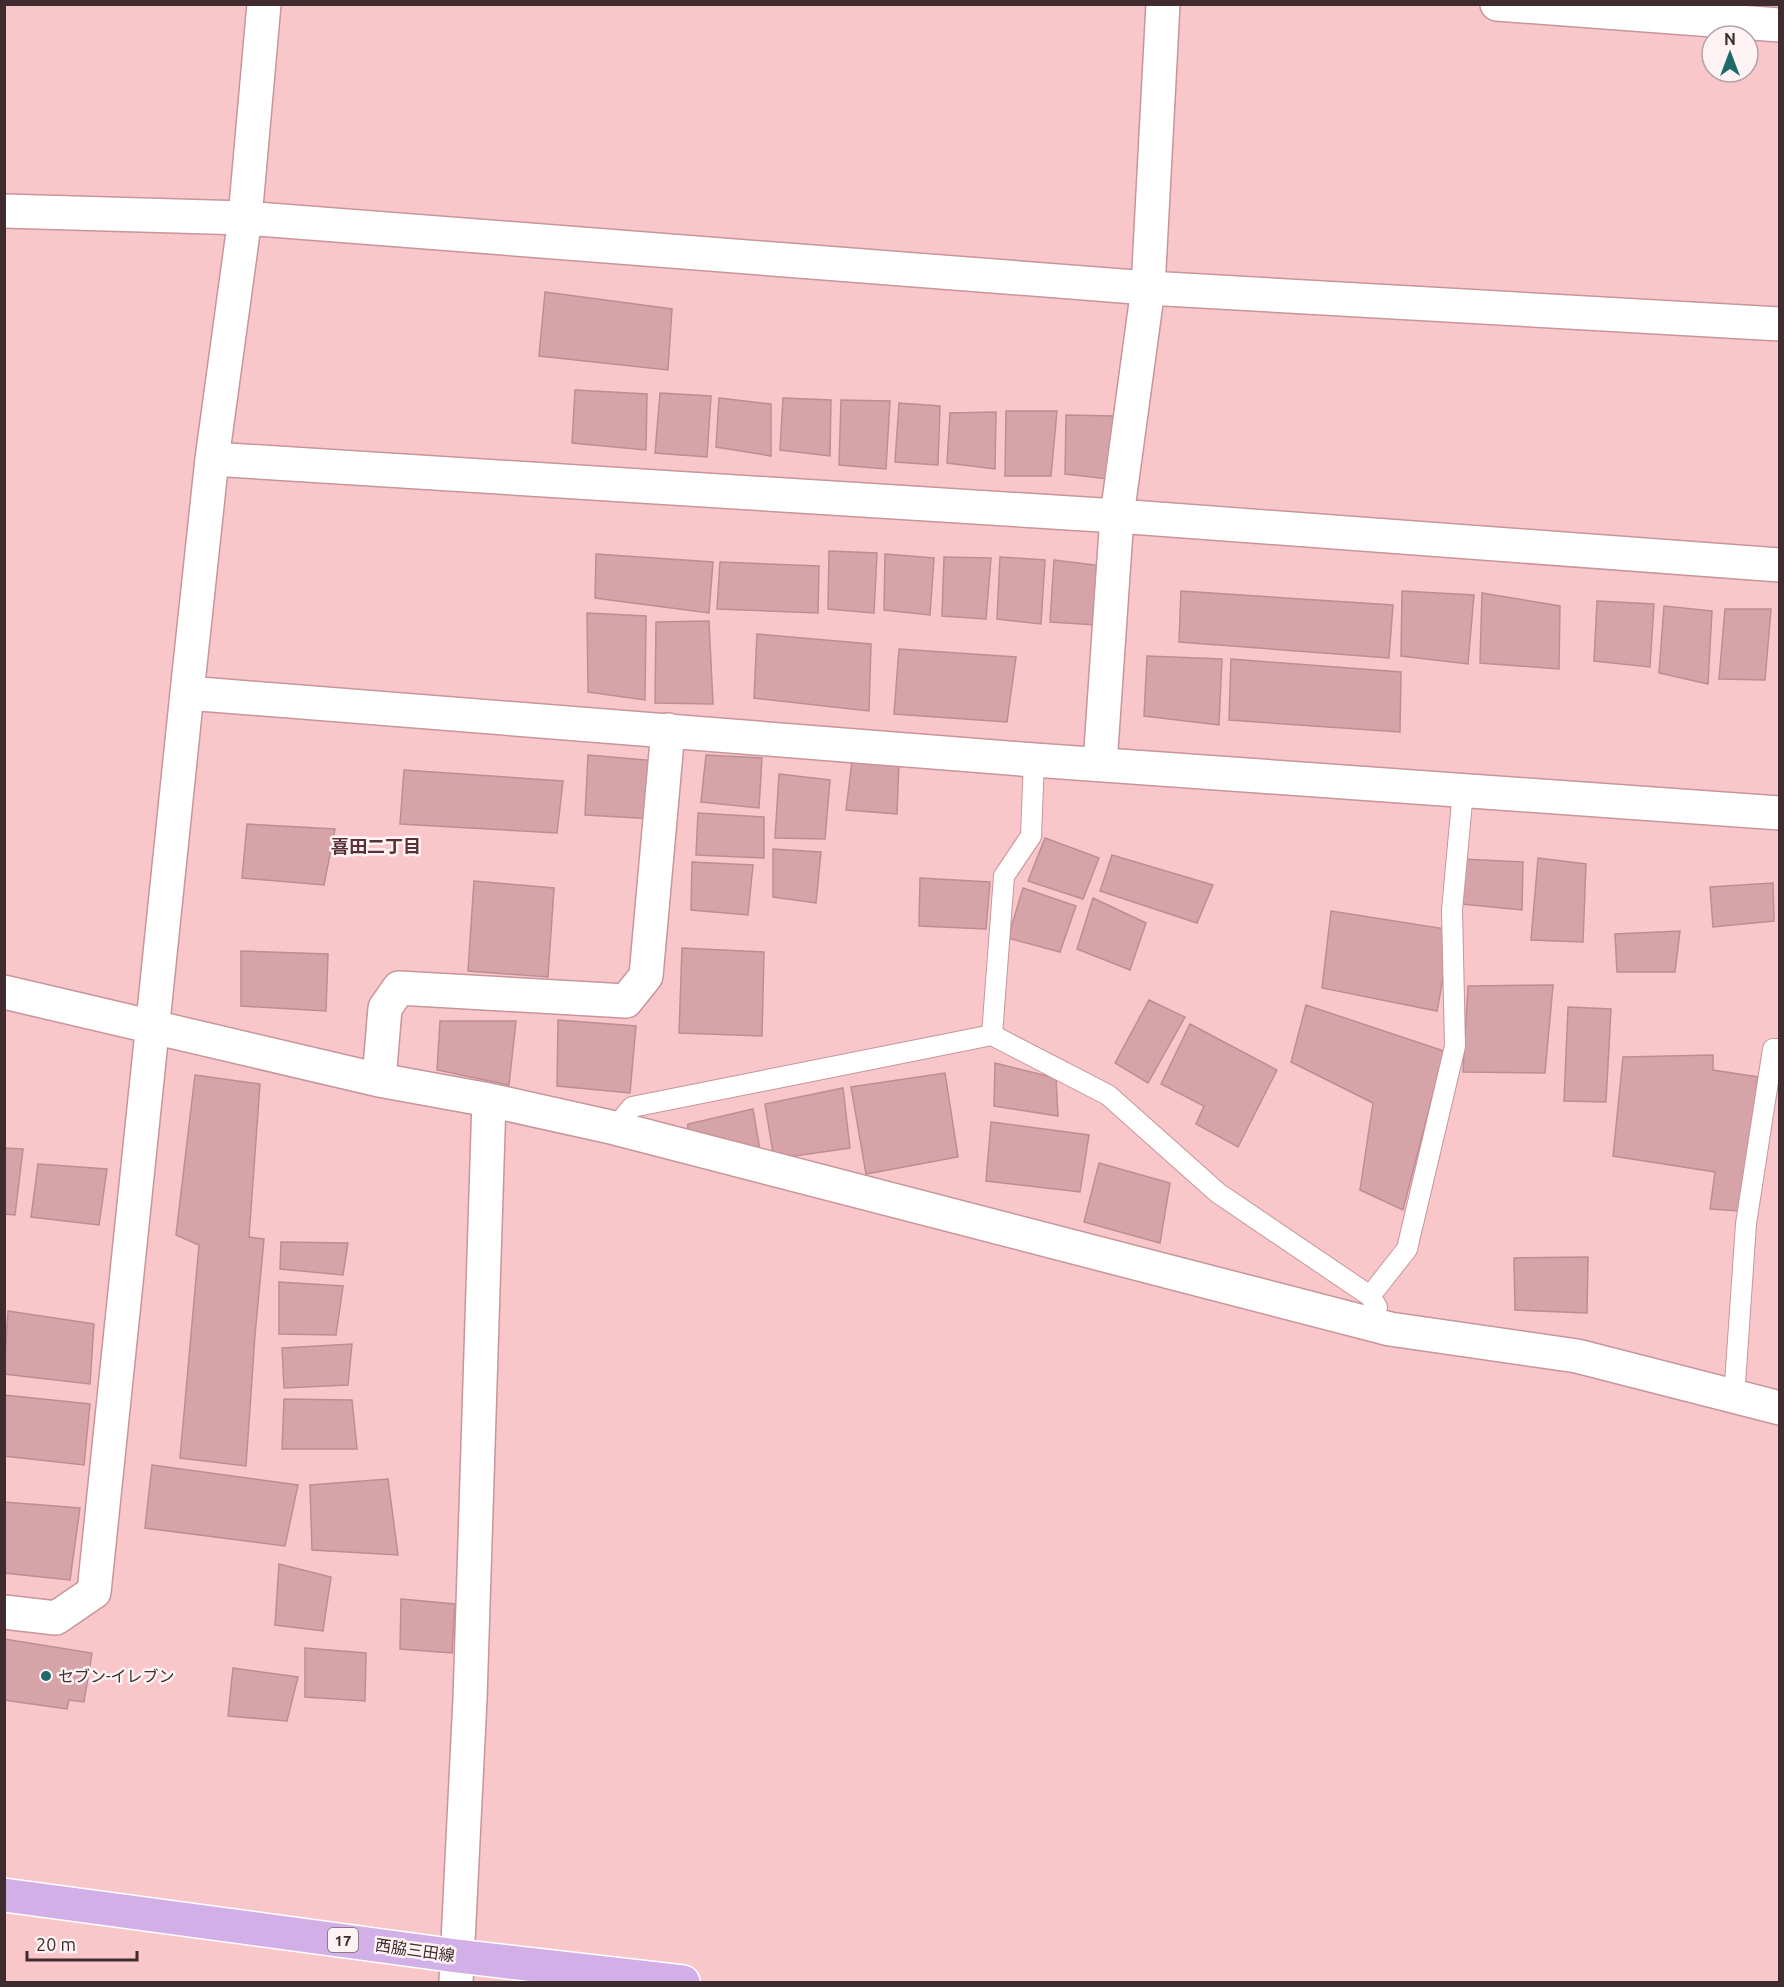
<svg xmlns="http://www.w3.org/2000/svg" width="1784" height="1987" font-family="Ubuntu,'Noto Sans JP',sans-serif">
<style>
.building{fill:#d6a4a8;stroke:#be8d92;stroke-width:1.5}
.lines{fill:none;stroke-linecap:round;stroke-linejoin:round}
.lane-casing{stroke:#c6969a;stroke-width:22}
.street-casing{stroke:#c6969a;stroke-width:36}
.primary-casing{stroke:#fff;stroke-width:36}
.lane{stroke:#fff;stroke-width:20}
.street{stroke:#fff;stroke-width:33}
.primary{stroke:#d3afe7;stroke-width:33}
.poi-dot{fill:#1e6a68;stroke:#fef3f4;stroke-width:2}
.labels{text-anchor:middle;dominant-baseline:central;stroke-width:5;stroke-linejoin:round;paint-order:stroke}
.shield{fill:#fef3f4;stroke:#796869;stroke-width:1.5}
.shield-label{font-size:15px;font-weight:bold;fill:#402c2e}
.poi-label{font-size:16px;fill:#402c2e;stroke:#fef3f4;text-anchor:start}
.street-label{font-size:16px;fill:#402c2e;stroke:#fef3f4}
.neighbourhood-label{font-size:18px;font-weight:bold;fill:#593136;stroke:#fef3f4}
</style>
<rect width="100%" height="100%" fill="#f9c6ca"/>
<path class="building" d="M545 292 672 309 668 370 539 356Z
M575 390 647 394 646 450 572 443Z
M660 393 711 396 707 457 655 453Z
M719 398 771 404V456L716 447Z
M783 398 831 400 830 456 780 450Z
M841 400 890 401 886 469 839 465Z
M899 403 940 406 938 465 895 462Z
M1006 411H1057L1051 476H1005Z
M996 412 995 469 947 463 950 413Z
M1066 415 1115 416 1108 479 1065 474Z
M829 551 877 553 874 613 828 609Z
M596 554 713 562 709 613 595 598Z
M885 554 934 558 930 615 884 610Z
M944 557 991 558 986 619 942 616Z
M1000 557 1045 560 1041 624 997 619Z
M1054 560 1102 566 1097 625 1050 622Z
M720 562 819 566 818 613 717 609Z
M1181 591 1393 605 1389 658 1179 642Z
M1402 591 1474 595 1468 664 1401 656Z
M1482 593 1560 606 1559 669 1480 663Z
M1597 601 1654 604 1650 667 1594 661Z
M1664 606 1712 611 1708 684 1659 673Z
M1725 609H1771L1765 680 1719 679Z
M587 613 646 616 645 700 588 692Z
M709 621 713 704 655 703 656 622Z
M757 634 871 644 869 711 754 698Z
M899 649 1016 657 1007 722 894 714Z
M1147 656 1222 659 1219 725 1144 716Z
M1231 659 1401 672 1400 732 1229 720Z
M588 755 657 761 655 819 585 815Z
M706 755 762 758 759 808 701 802Z
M852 761H899L897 814 846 810Z
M404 770 563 781 557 833 400 824Z
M779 774 830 780 825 839 775 838Z
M698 813 764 817V858L696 855Z
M247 824 335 829 324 885 242 878Z
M1045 838 1099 858 1083 899 1028 881Z
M773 849 821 852 816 903 773 897Z
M1112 855 1213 885 1197 923 1100 891Z
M1538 858 1586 864 1583 942 1531 940Z
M1462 859 1523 862 1522 910 1462 904Z
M692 862 753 865 748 915 691 910Z
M920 878 990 882 986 929 919 926Z
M474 881 554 888 548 977 468 971Z
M1773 883 1774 921 1713 927 1710 887Z
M1023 888 1076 906 1060 952 1008 938Z
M1093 898 1146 923 1130 970 1077 949Z
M1331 911 1452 930 1437 1011 1322 988Z
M1680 931 1675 972H1617L1615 934Z
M682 948 764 952 762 1036 679 1033Z
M241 951 328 954 326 1011 241 1006Z
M1553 985 1545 1073 1463 1072 1468 986Z
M1149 1000 1185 1017 1148 1083 1115 1063Z
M1306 1005 1444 1051 1403 1210 1360 1190 1373 1103 1291 1062Z
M1568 1007 1611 1009 1606 1102 1564 1101Z
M558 1020 636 1026 630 1093 557 1086Z
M440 1021H516L509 1085 437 1070Z
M1190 1024 1277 1070 1238 1147 1196 1124 1204 1106 1161 1084Z
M1713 1055V1070L1758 1077 1740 1211 1710 1209 1715 1172 1613 1156 1623 1057Z
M995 1063 1056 1078 1058 1116 994 1106Z
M945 1073 958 1157 866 1174 851 1087Z
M195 1075 260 1084 249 1237 264 1239 255 1335 246 1466 180 1458 199 1245 176 1235Z
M843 1088 850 1148 774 1159 765 1104Z
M753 1109 761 1156 686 1141 688 1124Z
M991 1122 1089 1135 1080 1192 986 1181Z
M4 1148 23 1149 15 1215 4 1214Z
M1099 1163 1170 1183 1160 1243 1084 1222Z
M38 1164 107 1169 99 1225 31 1217Z
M281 1242 348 1243 343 1275 280 1269Z
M1588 1257 1587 1313 1515 1310 1514 1258Z
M279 1282 343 1286 336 1335 279 1334Z
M8 1311 94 1324 90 1384 4 1374Z
M352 1344 348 1385 284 1388 282 1348Z
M4 1395 90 1404 84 1465 4 1456Z
M284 1399 352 1400 357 1449H282Z
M152 1465 298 1485 285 1546 145 1528Z
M388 1479 398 1555 312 1550 310 1485Z
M4 1502 80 1508 70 1580 4 1573Z
M279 1564 331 1577 323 1631 275 1625Z
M401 1599 455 1604 452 1653 400 1649Z
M4 1639 92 1653 84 1702 69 1700 67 1709 4 1700Z
M305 1648 366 1653 365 1701 305 1697Z
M233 1668 298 1677 287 1721 228 1716Z"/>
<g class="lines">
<g class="lane-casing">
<path id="lane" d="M992 1035 1108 1095 1218 1193 1370 1296 1377 1307
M615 1128 632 1107 992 1035 1004 876 1031 836 1034 760
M1370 1296 1407 1249 1455 1046 1452 910 1463 791
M1734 1398 1746 1224 1773 1049H1780"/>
</g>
<g class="street-casing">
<path id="street" d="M1497 4 1780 25
M4 211 245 218 1148 288 1780 324
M212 459 1117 516 1780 565
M187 693 1034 760 1780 813
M1100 764 1117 516 1148 288 1163 4
M4 992 379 1080 489 1100 615 1128 1390 1329 1577 1356 1780 1408
M379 1080 385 1008 399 988 626 1001 646 976 668 730
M4 1612 56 1618 94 1592 187 693 212 459 245 218 264 4
M456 1982 470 1699 489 1100"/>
</g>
<g class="primary-casing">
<path id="primary" d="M4 1895 457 1956 683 1982"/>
</g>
<use href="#lane" class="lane"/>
<use href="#street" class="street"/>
<use href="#primary" class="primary"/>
</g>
<circle class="poi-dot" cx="46" cy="1676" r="6"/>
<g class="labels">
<rect class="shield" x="328" y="1928" width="30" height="24" rx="4.5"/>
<g class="shield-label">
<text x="343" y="1940">17</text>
</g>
<g class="poi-label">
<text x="58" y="1676">セブン-イレブン</text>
</g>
<g class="street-label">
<text transform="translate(415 1950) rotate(8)">西脇三田線</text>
</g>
<g class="neighbourhood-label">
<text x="376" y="846">喜田二丁目</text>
</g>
</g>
<rect width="1784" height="1987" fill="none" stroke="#402c2e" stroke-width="12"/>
<g transform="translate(1730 54)"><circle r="28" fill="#fef3f4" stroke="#b2a3a5" stroke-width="1.5"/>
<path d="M0-4.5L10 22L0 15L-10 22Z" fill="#1e6a68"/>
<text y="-9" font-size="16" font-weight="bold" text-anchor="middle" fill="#402c2e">N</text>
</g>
<path d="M27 1951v9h110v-9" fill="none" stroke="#402c2e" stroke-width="3"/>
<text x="36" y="1951" font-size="18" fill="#402c2e" stroke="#fef3f4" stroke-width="4.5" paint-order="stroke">20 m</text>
</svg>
